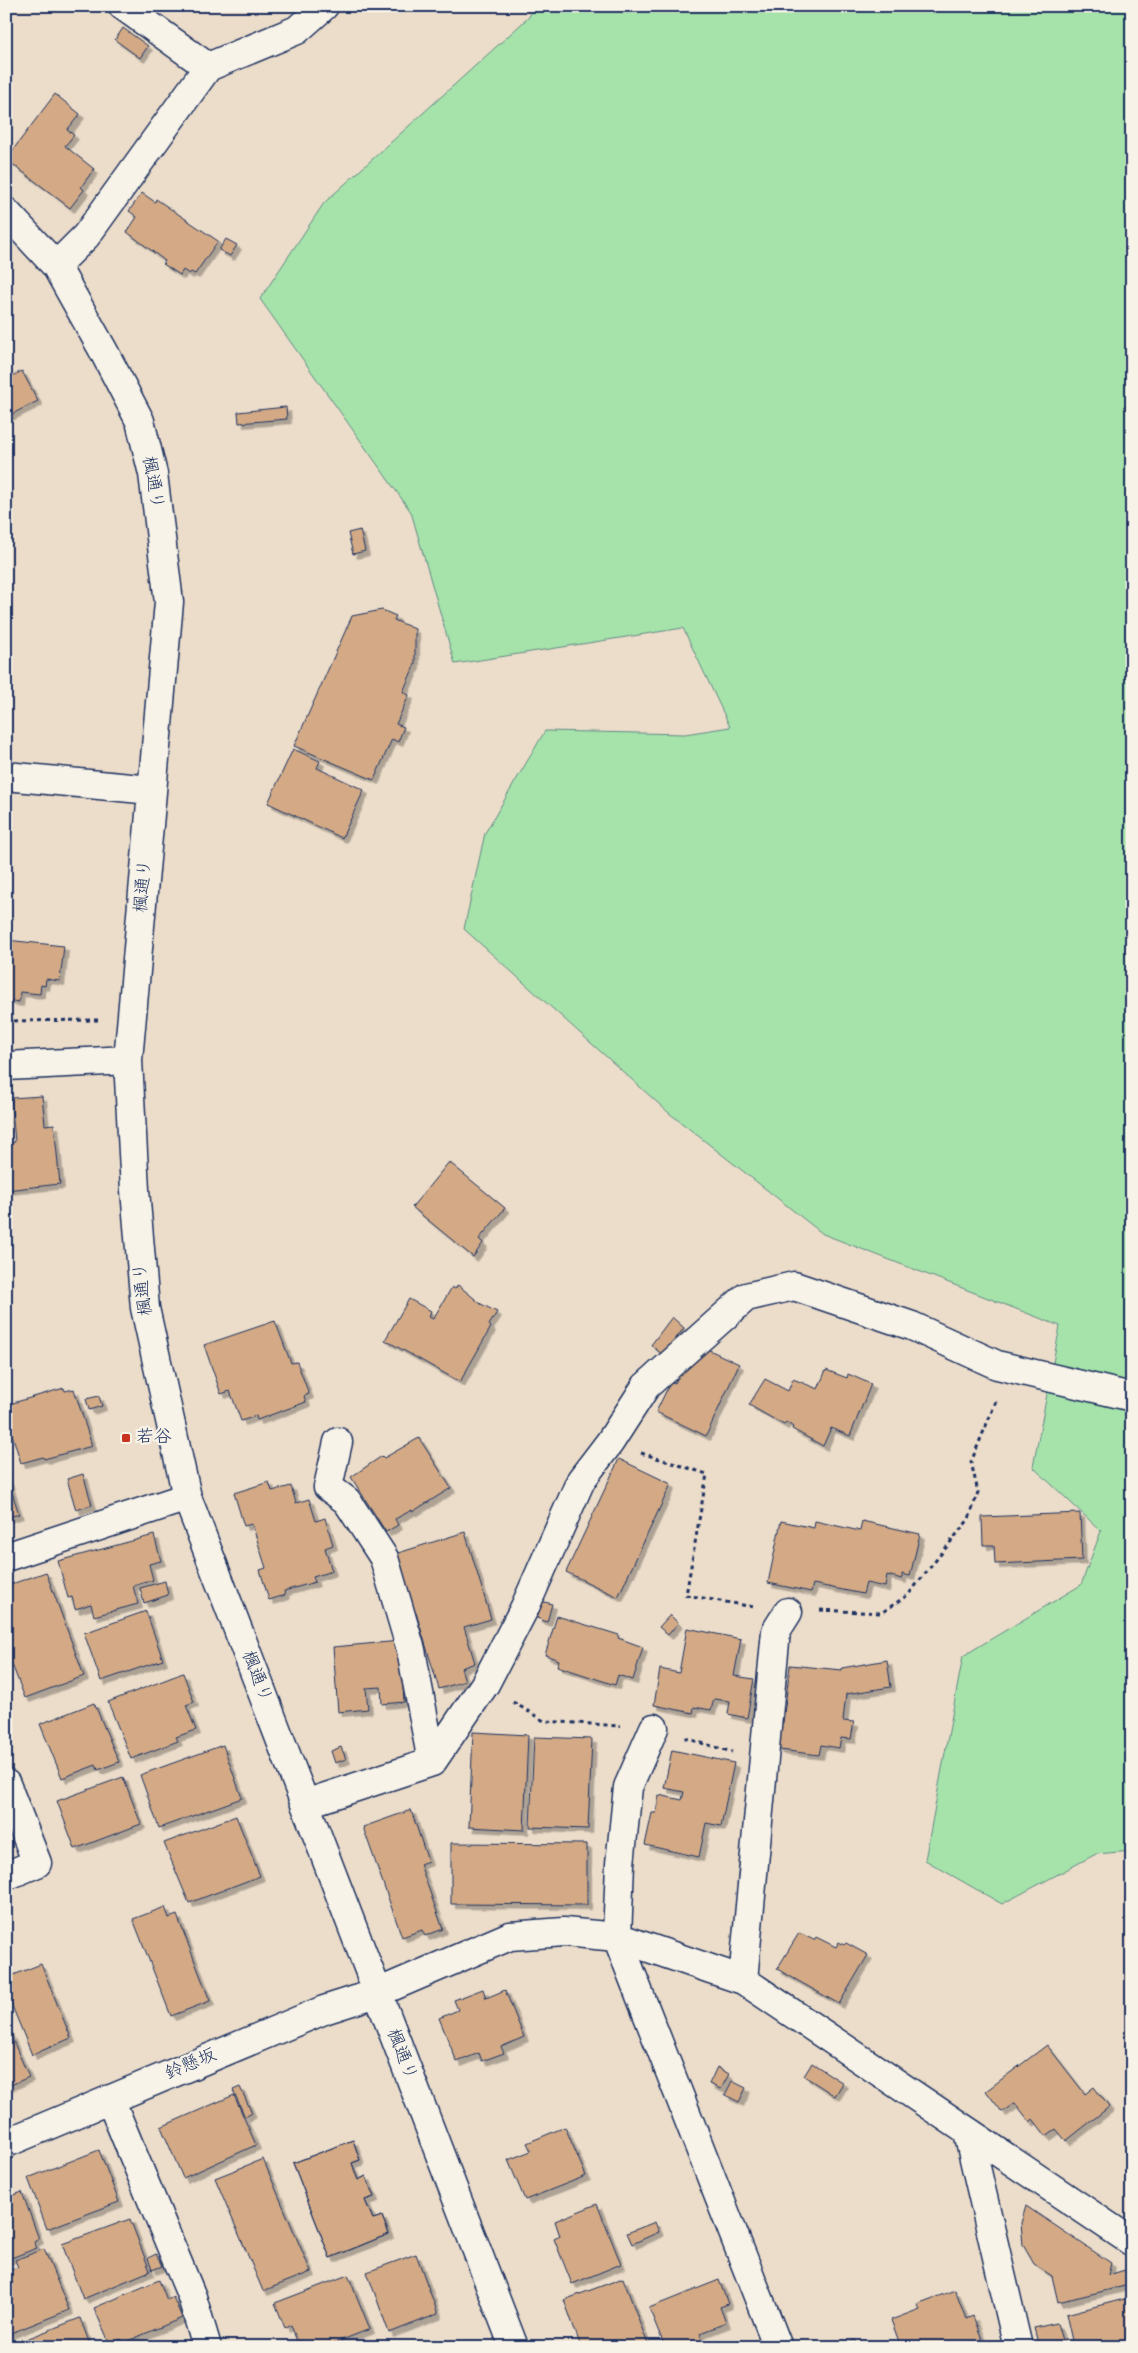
<svg xmlns="http://www.w3.org/2000/svg" width="1138" height="2353" font-family="'Indie Flower','Klee One',sans-serif">
<style>
.green{fill:#a6e3aa;stroke:#608984}
.building{fill:#d3aa85;stroke:#1b2f5e;filter:url(#shadow)}
.lines{fill:none;stroke-linecap:round;stroke-linejoin:round}
.minor-casing{stroke:#1b2f5e;stroke-width:31}
.path{stroke:#1b2f5e;stroke-width:3;stroke-dasharray:4 4;stroke-linecap:butt}
.minor{stroke:#f7f3e8;stroke-width:28}
.poi-dot{fill:#c8321e;stroke:#f7f3e8;stroke-width:2}
.labels{text-anchor:middle;dominant-baseline:central;stroke-width:4.5;stroke-linejoin:round;paint-order:stroke}
.street-label{font-size:18px;fill:#1b2f5e;stroke:#f7f3e8}
.poi-label{font-size:18px;fill:#1b2f5e;stroke:#f7f3e8;text-anchor:start}
</style>
<defs>
<filter id="shadow"><feDropShadow dx="4.5" dy="4.5" stdDeviation="0" flood-color="#0004"/></filter>
</defs>
<rect width="100%" height="100%" fill="#ecddca"/>
<filter id="ink" filterUnits="userSpaceOnUse"><feTurbulence type="fractalNoise" baseFrequency=".02" numOctaves="2"/><feDisplacementMap in="SourceGraphic" scale="10" xChannelSelector="R" yChannelSelector="G"/><feConvolveMatrix kernelMatrix="1 2 1 2 8 2 1 2 1" color-interpolation-filters="sRGB"/></filter>
<g filter="url(#ink)">
<path class="green" d="M534 6H1132V1851L1096 1854 1002 1904 925 1860 963 1656 1081 1585 1101 1531 1033 1467 1060 1326 823 1234 669 1113 464 929 485 833 545 731 685 734 730 727 683 628 455 664 411 512 260 299 324 203 529 17Z"/>
<path class="building" d="M123 28 148 46 140 58 115 40Z
M55 94 80 114 67 130 74 135 65 146 94 169 81 187 84 190 70 208 6 159Z
M142 193 155 202 156 199 218 241 195 274 191 272 189 274 183 270 180 275 163 264 165 261 127 232 137 217 129 211Z
M226 239 237 245 230 256 219 250Z
M6 366 12 376 22 371 38 401 6 417Z
M286 407 287 419 239 423 238 412Z
M360 530 365 551 353 554 348 533Z
M382 610 396 616 394 620 415 629V664L403 692 409 695 396 724 404 727 398 742 392 739 374 780 294 746 352 616Z
M293 749 320 761 317 768 364 790 342 838 268 803Z
M6 940 64 946 60 981 46 979 45 986 41 985 40 994 20 992 19 1002 6 1000Z
M42 1096 45 1125 54 1124 60 1184 6 1190V1143L15 1142 11 1098Z
M449 1162 505 1208 479 1239 483 1243 473 1257 412 1207Z
M458 1285 481 1304 497 1312 489 1325 491 1327 460 1382 385 1340 409 1299 431 1311 429 1317 433 1319 452 1287 455 1289Z
M672 1317 684 1328 663 1355 651 1345Z
M275 1321 291 1363 297 1362 309 1394 304 1396 306 1402 257 1420 256 1416 241 1421 230 1391 221 1394 204 1345Z
M703 1347 739 1364 706 1436 656 1412 671 1381 675 1383 683 1366Z
M826 1370 847 1378 848 1374 871 1384 850 1436 831 1428 823 1446 792 1429 793 1427 786 1422 784 1425 749 1405 765 1379 788 1391 793 1379 818 1389Z
M64 1388 65 1391 74 1389 92 1446 44 1459 43 1457 21 1463 6 1415V1405Z
M99 1396 102 1406 89 1410 86 1399Z
M419 1438 451 1488 412 1512V1510L395 1519 398 1525 386 1532 351 1477 382 1456 384 1458Z
M619 1459 671 1484 618 1597 566 1572Z
M6 1474 19 1514 6 1518Z
M83 1474 92 1505 76 1510 67 1479Z
M269 1482 272 1491 291 1486 296 1503 309 1499 316 1521 325 1518 333 1545 325 1548 332 1571 313 1577 315 1582 284 1591 285 1595 269 1600 260 1570 266 1568 252 1524 244 1526 234 1493Z
M1080 1513 1082 1560 995 1564 994 1545H983L982 1517Z
M781 1521 814 1528 815 1521 860 1531 862 1521 920 1534 910 1576 902 1574V1579L887 1575 885 1587 866 1583 863 1594 813 1584 811 1592 768 1583Z
M465 1532 491 1619 464 1627 475 1663 461 1668 465 1681 439 1689 416 1613 413 1614 395 1554Z
M154 1535 161 1561 149 1564 153 1580 133 1586 138 1604 94 1616 91 1604 75 1609 72 1597 68 1598 58 1561Z
M46 1572 84 1676 25 1698 6 1649V1586Z
M165 1581 168 1595 144 1603 140 1588Z
M541 1601 552 1604 547 1622 537 1618Z
M146 1611 163 1660 101 1681 84 1633Z
M670 1615 678 1623 668 1635 659 1627Z
M557 1616 619 1635 618 1638 643 1647 633 1680 618 1675 615 1685 557 1666 559 1660 545 1655Z
M687 1628 741 1639 734 1676 754 1679 747 1718 728 1714 730 1701 714 1699 711 1710 694 1707 693 1713 654 1705 660 1669 679 1673Z
M400 1641 404 1702 382 1704 381 1687 366 1688 368 1709 338 1712 333 1647Z
M887 1660 891 1687 846 1694 843 1721 854 1722 851 1739 841 1738 839 1748 821 1745 819 1755 780 1750 777 1748 779 1723H783L790 1665 842 1670V1668Z
M183 1673 194 1702 186 1705 196 1730 176 1737 178 1741 131 1759 108 1702Z
M94 1703 119 1762 98 1770 96 1765 62 1778 40 1724Z
M473 1732 528 1735 524 1830 469 1827Z
M534 1737 592 1739 588 1829 530 1827Z
M223 1745 242 1798 159 1828 140 1775Z
M341 1747 346 1759 335 1763 331 1751Z
M672 1750 734 1763 721 1826 706 1823 699 1857 645 1845 652 1813H656L659 1795 682 1800 684 1792 664 1788Z
M123 1777 141 1824 75 1849 57 1801Z
M411 1810 428 1861 420 1864 443 1929 425 1936 422 1930 402 1937 363 1827Z
M236 1816 260 1876 189 1903 164 1843Z
M451 1843 587 1844V1905L451 1904Z
M165 1907 169 1918 177 1915 210 2001 171 2016 133 1919Z
M799 1933 814 1940 816 1937 836 1947 839 1942 844 1945 846 1943 868 1955 839 2004 777 1969Z
M41 1964 71 2038 32 2055 6 1991V1978Z
M483 1989 486 1998 505 1990 524 2037 501 2047 504 2053 482 2061 479 2053 457 2062 439 2018 458 2010 454 2000Z
M6 2025 29 2077 6 2087Z
M1047 2045 1085 2094 1094 2087 1109 2107 1066 2141 1056 2129 1046 2136 1033 2119 1030 2122 1015 2103 1002 2112 986 2091Z
M812 2063 843 2083 835 2096 804 2076Z
M717 2067 729 2074 721 2089 709 2084Z
M732 2081 746 2088 739 2102 725 2095Z
M240 2087 252 2113 245 2117 233 2090Z
M234 2095 256 2145 183 2178 161 2127Z
M565 2127 586 2176 525 2200 508 2160 531 2151 527 2143Z
M353 2140 360 2160 352 2163 358 2180 366 2176 374 2197 365 2200 373 2219 382 2216 389 2234 330 2258 293 2163Z
M353 2140 360 2160 352 2163 358 2180 366 2176 374 2197 365 2200 373 2219 382 2216 389 2234 330 2258 293 2163Z
M99 2150 119 2202 47 2229 28 2178Z
M263 2159 311 2272 263 2291 215 2178Z
M22 2192 39 2239 34 2242 37 2248 6 2260V2198Z
M597 2204 621 2264 572 2284 554 2239 560 2236 555 2221Z
M1026 2206 1111 2263 1108 2275 1125 2270 1129 2285 1058 2302 1052 2276 1034 2264 1023 2245 1021 2223Z
M130 2219 150 2271 83 2299 62 2244Z
M655 2222 659 2232 632 2244 627 2233Z
M44 2249 69 2310 6 2335V2272L18 2267 15 2260Z
M156 2254 162 2266 152 2270 148 2258Z
M416 2254 438 2314 389 2333 367 2272Z
M348 2275 370 2329 324 2347H299L291 2325 285 2328 275 2303Z
M623 2278 649 2347H581L564 2300Z
M159 2280 167 2300 173 2297 182 2318 123 2343 121 2339 110 2344 94 2308Z
M719 2280 728 2304 720 2307 726 2323 700 2333 705 2344 697 2347H665L649 2308Z
M955 2290 966 2319 973 2316 985 2347H901L891 2320 920 2309 917 2304Z
M1132 2297V2347H1065L1073 2345 1066 2314Z
M80 2318 91 2347H6Z
M1057 2323 1063 2344 1039 2347 1034 2328Z
M855 2340 857 2347H835Z"/>
<g class="lines">
<g class="minor-casing">
<path id="minor" d="M123 6 208 67
M6 212 56 266 103 350 140 421 153 474 169 602 128 1060 135 1190 145 1308 187 1497 514 2347
M56 266 86 236 208 67 297 30 324 6
M6 776 151 790
M6 1066 128 1060
M338 1442 328 1487 347 1501 384 1558 411 1650 432 1762
M6 1557 187 1497
M654 1728 628 1787 620 1864 617 1937 778 2347
M6 1784 37 1863 6 1876
M305 1804 432 1762 485 1684 525 1607 581 1480 610 1442 646 1386 746 1297 794 1286 912 1326 997 1365 1132 1397
M743 1980 776 1631 788 1612
M110 2099 192 2297 207 2347
M968 2133 1018 2347
M6 2143 324 2010 377 1993 510 1936 564 1932 617 1937 743 1980 1132 2242"/>
</g>
<path class="path" d="M6 1021 98 1020
M641 1453 707 1474 686 1595 754 1607
M820 1610 881 1613 908 1595 969 1519 978 1492 971 1462 997 1399
M513 1702 544 1721 621 1726
M685 1738 732 1752"/>
<use href="#minor" class="minor"/>
</g>
</g>
<rect class="poi-dot" x="121" y="1433" width="10" height="10" rx="2.5"/>
<g class="labels">
<g class="street-label">
<text transform="translate(152 483) rotate(80)">楓通り</text>
<text transform="translate(144 886) rotate(-85)">楓通り</text>
<text transform="translate(144 1289) rotate(-97)">楓通り</text>
<text transform="translate(256 1677) rotate(69)">楓通り</text>
<text transform="translate(401 2055) rotate(69)">楓通り</text>
<text transform="translate(191 2065) rotate(-23)">鈴懸坂</text>
</g>
<g class="poi-label">
<text x="136" y="1438">若谷</text>
</g>
</g>
<rect width="1138" height="2353" fill="none" stroke="#f7f3e8" stroke-width="25"/>
<rect x="12" y="12" width="1113" height="2328" fill="none" stroke="#1b2f5e" stroke-width="2" filter="url(#ink)"/>
</svg>
